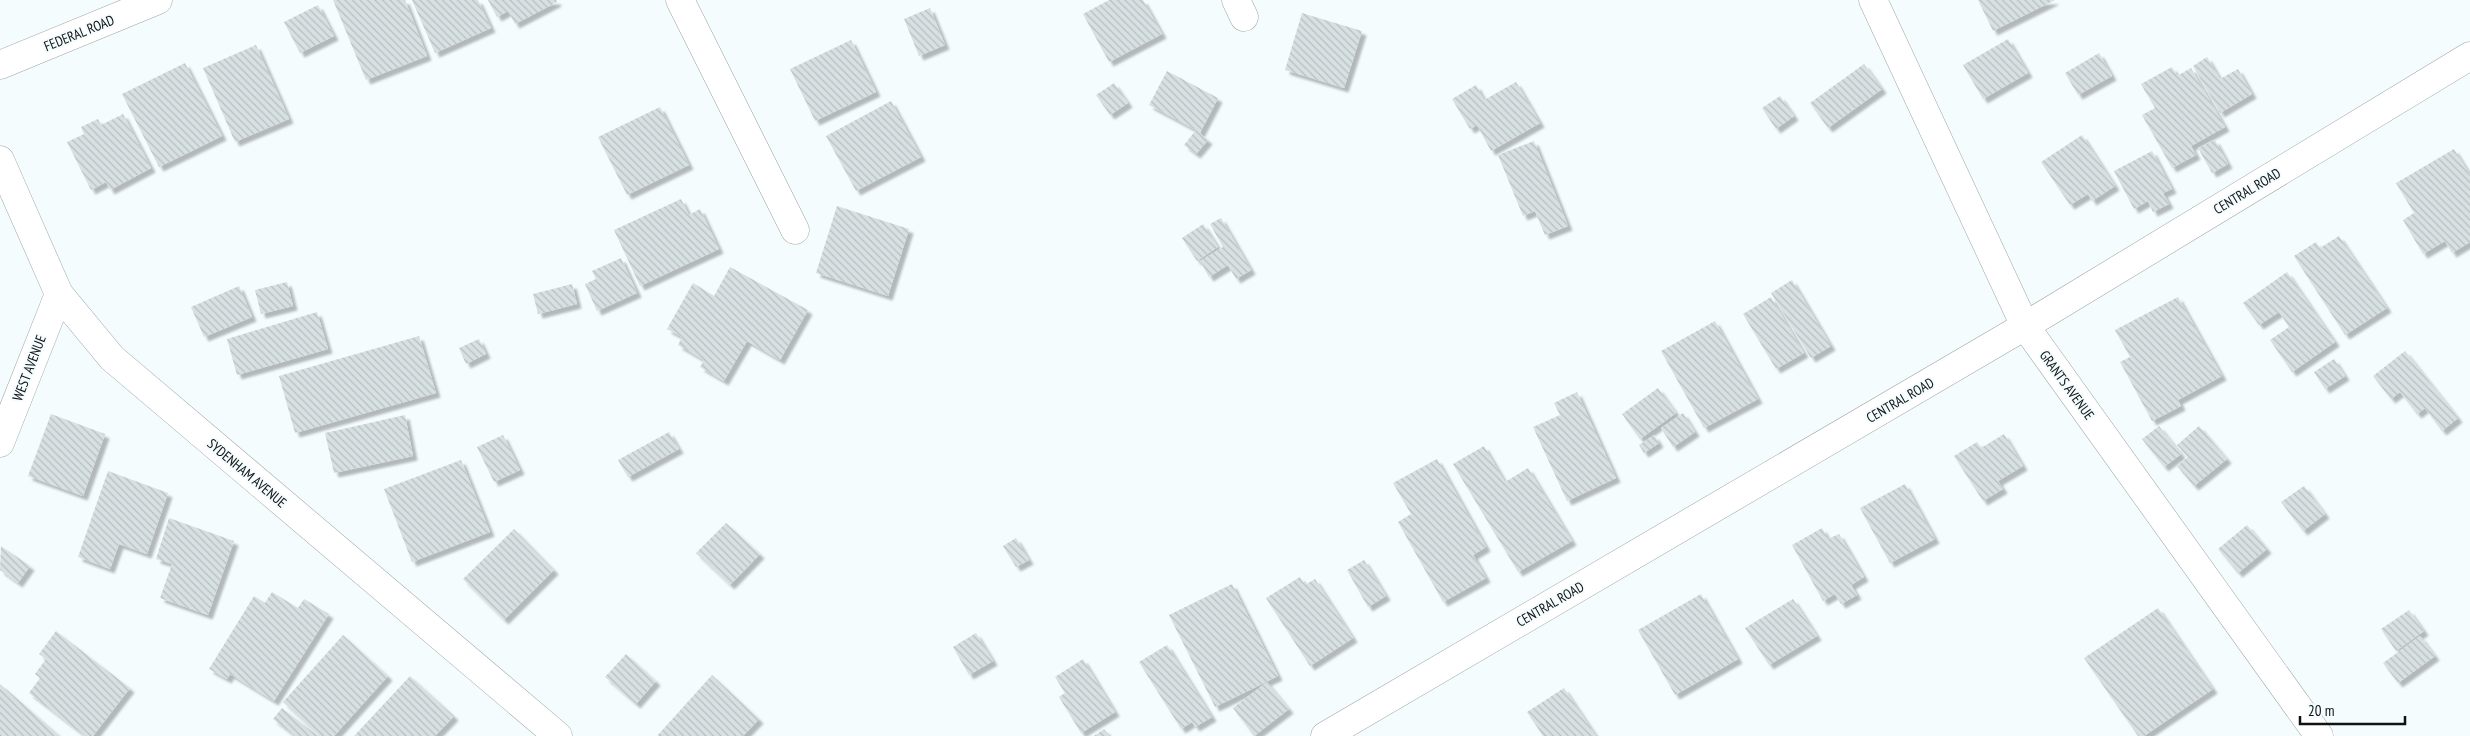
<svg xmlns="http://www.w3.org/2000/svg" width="2470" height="736" font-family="'PT Sans Narrow',sans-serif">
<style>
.building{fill:url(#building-back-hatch);filter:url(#shadow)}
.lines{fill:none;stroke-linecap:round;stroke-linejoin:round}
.minor-casing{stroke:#9ea6a8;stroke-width:29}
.minor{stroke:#fff;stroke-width:28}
.labels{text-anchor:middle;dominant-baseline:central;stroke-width:4;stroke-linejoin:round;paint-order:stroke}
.street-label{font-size:14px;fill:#101314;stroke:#f4fcfe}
</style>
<defs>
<pattern id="building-back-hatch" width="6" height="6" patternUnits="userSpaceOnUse" patternTransform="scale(1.25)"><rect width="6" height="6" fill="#d7e0e2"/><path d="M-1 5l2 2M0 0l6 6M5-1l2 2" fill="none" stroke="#b8bfc1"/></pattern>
<filter id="shadow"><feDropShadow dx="4.5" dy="4.5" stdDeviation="1" flood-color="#0004"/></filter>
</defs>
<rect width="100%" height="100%" fill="#f4fcfe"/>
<path class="building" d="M333 0H405L427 56 366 80Z
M412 0H478L491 28 435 53Z
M488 0H556L557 2 515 24 508 11 497 17Z
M1109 0H1143L1162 34 1109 62 1083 14Z
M1978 0H2055L1993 31Z
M318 5 334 36 300 53 284 22Z
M930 8 945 45 919 56 904 19Z
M1302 13 1362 31 1344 88 1285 70Z
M2008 39 2028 73 1983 99 1963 65Z
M851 40 876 92 815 121 790 69Z
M256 45 289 119 235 142 203 68Z
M2099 53 2112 76 2078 95 2065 73Z
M2207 57 2220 79 2238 69 2252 94 2220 113 2193 66Z
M185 63 222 136 159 167 122 94Z
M1864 64 1882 89 1828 128 1810 103Z
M2172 67 2177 76 2191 68 2225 127 2191 146 2196 155 2172 168 2142 115 2155 108 2141 84Z
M1167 71 1218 98 1200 133 1197 131 1208 140 1196 154 1184 145 1196 130 1149 105Z
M1516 82 1540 123 1491 151 1477 125 1470 129 1452 99 1476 85 1484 100Z
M1114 83 1128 103 1110 115 1096 95Z
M1780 96 1794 116 1776 129 1762 108Z
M891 101 921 157 856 191 826 136Z
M660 107 689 165 627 195 598 137Z
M123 114 151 168 110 190 106 182 91 190 67 142 84 134 81 127 98 119 101 125Z
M2082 135 2115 186 2092 201 2088 194 2070 205 2041 162Z
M2215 140 2228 164 2212 173 2198 148Z
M1534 141 1568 226 1545 235 1535 211 1523 216 1498 155Z
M2454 149 2470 175V242L2452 253 2445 241 2423 254 2403 220 2414 213 2396 183Z
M2152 151 2172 189 2163 193 2169 204 2153 212 2148 201 2134 209 2114 171Z
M681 199 689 215 700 209 719 249 640 286 614 230Z
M837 206 909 229 888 296 816 273Z
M1221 218 1251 270 1236 279 1228 265 1209 277 1200 261 1223 247 1210 224Z
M1203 224 1218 247 1197 261 1182 238Z
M2339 236 2387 308 2345 335 2294 256 2316 242 2320 248Z
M621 258 637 293 597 311 585 284 596 279 592 271Z
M730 267 808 310 780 360 747 341 724 381 700 367 704 360 678 345 682 337 667 329 693 283 714 296Z
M2287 272 2335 342 2292 372 2270 340 2289 327 2279 312 2259 325 2243 303Z
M1792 280 1831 346 1811 358 1771 293Z
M287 282 293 306 261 314 255 290Z
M572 284 577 304 538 314 533 294Z
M239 286 252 317 204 337 191 307Z
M1771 297 1804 353 1776 369 1743 314Z
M2178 297 2222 376 2178 400 2181 406 2152 421 2120 362 2130 357 2115 330Z
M317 312 328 349 237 375 227 339Z
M1715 321 1758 399 1704 428 1661 351Z
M419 336 436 393 295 433 279 376Z
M479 339 486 354 466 364 459 348Z
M2405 351 2458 418 2442 431 2425 408 2417 414 2400 392 2391 399 2373 376Z
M2334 359 2345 376 2325 389 2314 372Z
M1658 388 1676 413 1640 439 1622 414Z
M1577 392 1616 478 1567 501 1533 427 1560 415 1554 403Z
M1683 413 1695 432 1673 447 1661 428Z
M51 414 105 434 83 496 28 476Z
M405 415 413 456 334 473 325 433Z
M2159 426 2181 454 2164 467 2142 439Z
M2199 426 2227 459 2194 486 2177 466 2188 457 2177 445Z
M669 432 679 449 628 477 618 460Z
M2004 434 2023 466 1998 481 2003 489 1983 501 1954 456 1977 442 1981 448Z
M503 435 520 470 494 482 477 447Z
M1654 435 1659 443 1644 453 1639 445Z
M1484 446 1505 482 1528 468 1572 541 1518 572 1453 464Z
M1437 459 1486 547 1473 555 1486 578 1443 602 1398 522 1411 514 1393 483Z
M461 460 490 532 412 562 384 489Z
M108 471 168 493 147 554 119 544 110 569 78 557Z
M1905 484 1935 539 1890 563 1860 508Z
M2304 486 2325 514 2303 531 2281 502Z
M169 518 234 541 208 615 160 598 172 564 156 559Z
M726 523 760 554 730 585 696 553Z
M2247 525 2267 549 2238 573 2218 549Z
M1822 528 1828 539 1839 534 1864 577 1851 585 1857 595 1841 604 1835 594 1823 601 1792 545Z
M514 529 554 570 504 620 463 579Z
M1016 538 1029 560 1016 567 1003 546Z
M1 546 30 566 18 583 0 570Z
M1364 560 1386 596 1368 607 1347 570Z
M1300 577 1305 585 1315 579 1353 638 1310 666 1266 598Z
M1232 584 1278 676 1215 707 1169 615Z
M272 592 298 608 304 599 329 614 274 701 230 674 227 679 209 669 254 596 265 603Z
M1701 594 1738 659 1675 695 1638 630Z
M1793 599 1817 636 1769 665 1745 628Z
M2158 608 2213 689 2144 736H2138L2084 658Z
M2409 610 2424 631 2396 651 2381 629Z
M56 631 130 688 93 736H85L29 693 40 678 35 674 46 659 39 654Z
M976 633 993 661 969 675 953 647Z
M343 635 388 676 334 736H320L283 702Z
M2420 636 2435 656 2398 683 2383 663Z
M1167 645 1212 717 1195 727 1192 722 1181 729 1139 662Z
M626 654 656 681 636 704 605 677Z
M1083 659 1115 712 1081 733 1059 697 1065 693 1055 677Z
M712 675 759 719 743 736H657Z
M410 676 454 716 435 736H354Z
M1267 682 1289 709 1254 736 1233 708Z
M0 684 60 736H0Z
M1564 688 1596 736H1543L1527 712Z
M282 708 318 736H295L273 719Z
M1104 729 1110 736H1094Z"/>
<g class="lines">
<g class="minor-casing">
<path id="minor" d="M680 0 795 230
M1236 0 1244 17
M1873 0 2025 326 2319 736
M0 65 158 0
M0 160 59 294 112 358 558 736
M0 443 59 294
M1325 736 2025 326 2470 56"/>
</g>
<use href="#minor" class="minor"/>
</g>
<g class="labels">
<g class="street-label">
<text transform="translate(79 33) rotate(-22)">FEDERAL ROAD</text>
<text transform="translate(2247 191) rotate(-31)">CENTRAL ROAD</text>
<text transform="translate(29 368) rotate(-69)">WEST AVENUE</text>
<text transform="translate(2067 385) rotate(54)">GRANTS AVENUE</text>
<text transform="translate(1900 400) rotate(-30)">CENTRAL ROAD</text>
<text transform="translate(247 473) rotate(40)">SYDENHAM AVENUE</text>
<text transform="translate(1550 604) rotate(-30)">CENTRAL ROAD</text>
</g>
</g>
<path d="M2300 716v8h105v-8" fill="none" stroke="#101314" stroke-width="2.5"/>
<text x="2308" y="716" font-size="15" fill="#101314" stroke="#f4fcfe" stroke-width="4" paint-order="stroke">20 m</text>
</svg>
